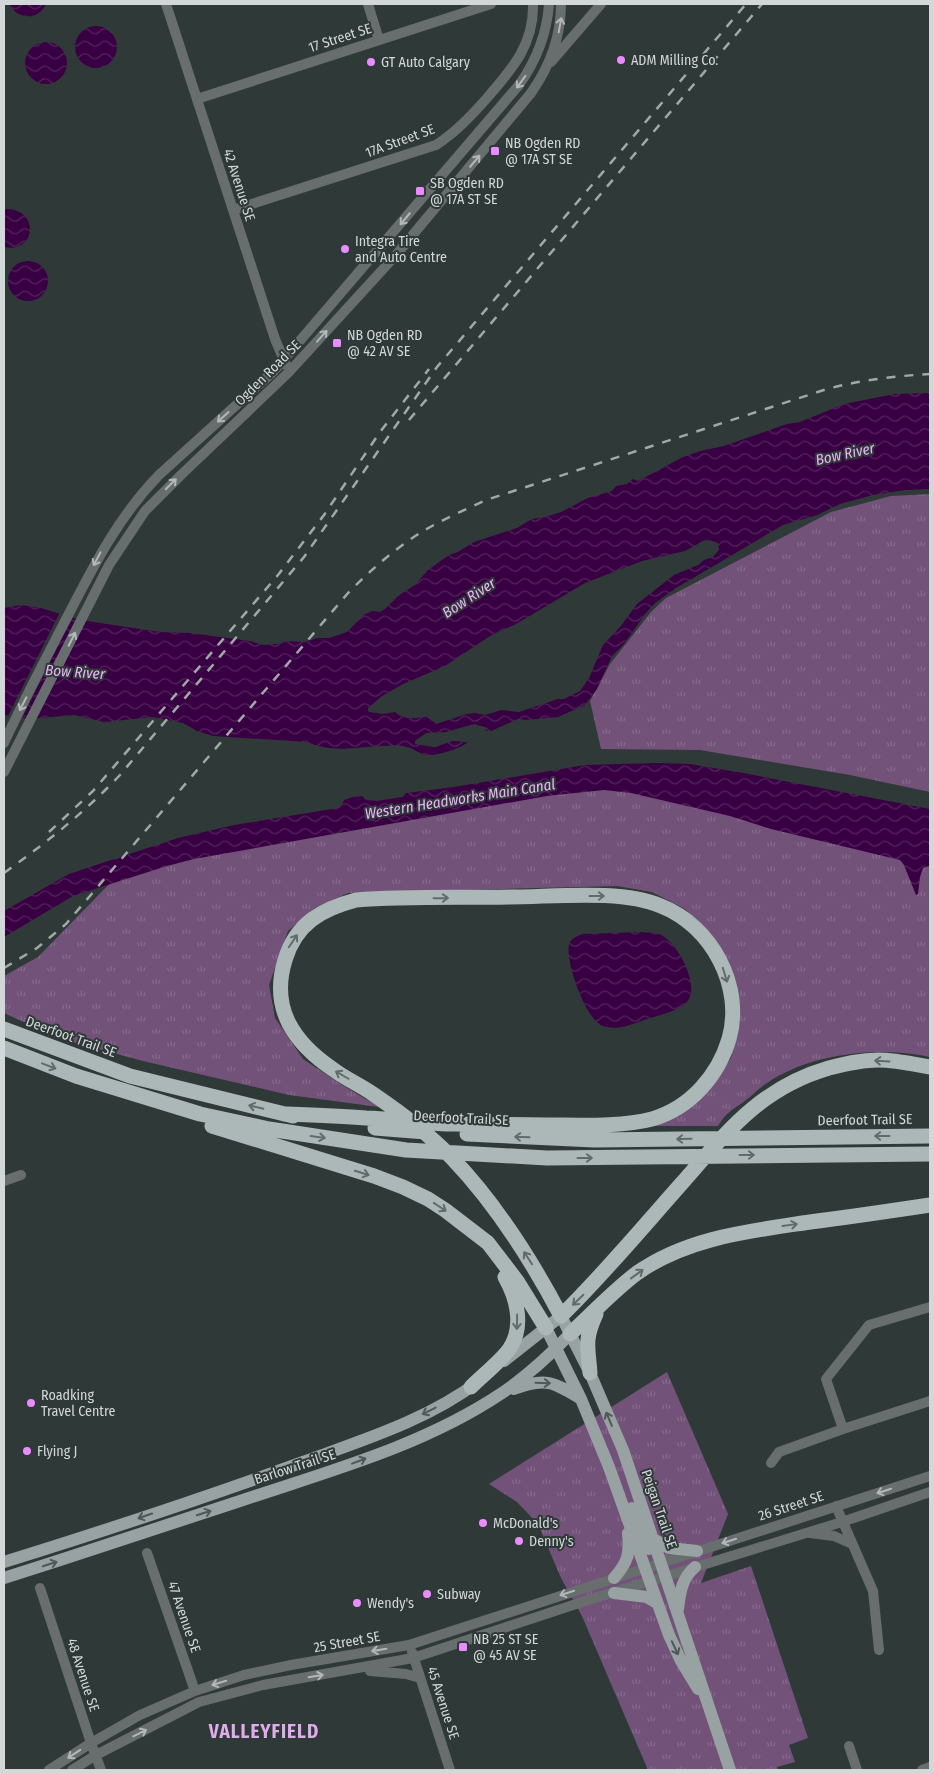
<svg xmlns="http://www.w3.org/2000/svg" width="934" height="1774" font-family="'Fira Sans Condensed',sans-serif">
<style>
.grass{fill:url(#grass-tufts)}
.water{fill:url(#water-waves);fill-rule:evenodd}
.pier{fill:#2f3938}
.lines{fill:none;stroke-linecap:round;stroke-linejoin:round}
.minor{stroke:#686d6d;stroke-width:10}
.major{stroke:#99a2a2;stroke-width:12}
.highway{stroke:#acb7b7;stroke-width:15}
.rail{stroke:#a1a9a8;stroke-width:2.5;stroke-dasharray:9 9;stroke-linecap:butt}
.oneway{stroke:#b2b8b8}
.oneway2{stroke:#616b6b}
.oneway3{stroke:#4f5858}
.poi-dot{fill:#e98dfe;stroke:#2f3938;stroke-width:2}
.labels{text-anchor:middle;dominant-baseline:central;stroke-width:4;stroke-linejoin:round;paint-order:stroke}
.street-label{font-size:14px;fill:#d2d8d8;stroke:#2f3938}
.poi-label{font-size:14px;fill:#d2d8d8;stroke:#2f3938;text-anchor:start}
.water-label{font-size:15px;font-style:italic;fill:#eeb2fc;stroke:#2f3938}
.district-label{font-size:19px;font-weight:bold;letter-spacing:1px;fill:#dfadea;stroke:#2f3938}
</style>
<defs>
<pattern id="grass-tufts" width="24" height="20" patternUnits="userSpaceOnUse" patternTransform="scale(1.25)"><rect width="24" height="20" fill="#73527a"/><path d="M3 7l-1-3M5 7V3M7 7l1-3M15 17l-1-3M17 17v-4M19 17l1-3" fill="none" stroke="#866a8c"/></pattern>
<pattern id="water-waves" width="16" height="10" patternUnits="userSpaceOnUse" patternTransform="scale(1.25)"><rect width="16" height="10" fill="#380043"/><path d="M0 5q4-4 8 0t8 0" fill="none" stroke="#54245d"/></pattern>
</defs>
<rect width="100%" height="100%" fill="#2f3938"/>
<path class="grass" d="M930 494V792L850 775 700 750 601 749 590 701 610 664 651 612 666 598 831 512 891 496Z
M607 784 930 857V1057C879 1046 811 1053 767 1083 759 1088 753 1095 746 1100 734 1109 726 1112 718 1126H653L715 1082 731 1058 738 1019 715 940 685 909 652 892 617 886 348 893 315 908 288 931 269 985 275 1018 303 1059 339 1083 379 1107 289 1095 143 1061 61 1039 4 1013V976L38 957 120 873 219 846Z
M667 1372 728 1514 701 1583 751 1566 808 1738 789 1745 795 1762 777 1767 778 1770H648L582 1616 561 1578 538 1524 517 1502 489 1484Z"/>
<path class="water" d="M9 4H46C38 21 18 20 9 4Z
M75 47a21 21 0 1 1 42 0a21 21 0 1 1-42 0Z
M25 63a21 21 0 1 1 42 0a21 21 0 1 1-42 0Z
M7 209C41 210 35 254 4 247V210Z
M8 281a20 20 0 1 1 40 0a20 20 0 1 1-40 0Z
M930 393V489L905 490 873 495 840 504 817 515 783 525 676 588 655 603 645 614 624 644 612 656 597 689 585 705 558 717 526 720 518 719 491 731H485L488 728 474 724 446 732 426 733 415 741V744L434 747 453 741 468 742C460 749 439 755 428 755 420 755 413 747 403 746 371 743 339 756 307 742L213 736 197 731 183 723 153 717 104 722 74 715 29 719 4 715V608L20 605 41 608 80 620 160 632 190 633 250 641 263 645 278 644 286 641 304 642 318 638H329L347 632 365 614 373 611 380 612 385 609 399 595 415 585 428 570 449 555 458 552 474 542 517 528 532 519 545 517 561 512 588 498 612 491 616 486 627 484 633 479 638 481 681 458 700 451 724 446 787 424 800 422 844 404 895 394ZM709 540 718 543 719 550 713 557 704 560 698 565 674 575 637 604 620 627 603 645 589 678 580 691 564 699H558L519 712 502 710 485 715 475 713 467 714 436 724 427 716C416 719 404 720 395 712L383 714 369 712 368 710V708L382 696 403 684 445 666 490 636 516 624 585 583 642 561 685 551 703 541Z
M658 763 690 764 743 773 930 809V866L923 868 920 877 918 894 916 895 904 865 900 860 771 829 730 816 631 793 604 790 547 796 194 859 167 866 73 896 4 937V911L69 874 178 838 234 825 338 808 342 805 344 800 356 796 357 797 362 796 366 800 377 801 403 797 406 793 454 787 585 765Z
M642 932C648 933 656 932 661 935 678 943 702 988 686 1003 676 1012 659 1015 647 1019 632 1024 619 1031 603 1026 586 1021 565 961 569 945 571 938 577 936 583 934Z"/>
<path class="pier" d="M60 612 73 616 21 720 7 718Z"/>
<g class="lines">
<path class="minor" d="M166 4 275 339 286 365
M368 4 379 40
M551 62 601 4
M197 99 491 4
M233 210 436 145C456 132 471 116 487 98 512 69 534 45 533 4
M4 743C22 704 42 666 62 627 90 573 116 519 159 475L274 371 519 85C536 61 547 33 549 4
M4 772 109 565 145 511 181 475 289 372 396 255 531 93C550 66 561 37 561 4
M4 1181 21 1175
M843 1429 826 1379 869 1325 930 1307
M771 1463 779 1452 843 1429 930 1401
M836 1506 873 1591 879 1650
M810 1533 834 1536 852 1544
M147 1553 195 1691
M40 1588 91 1743 101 1770
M412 1652 450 1770
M370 1671 406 1674 420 1678
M849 1746 857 1770
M49 1770 91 1743 140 1715 195 1691 244 1675 291 1665 409 1645 930 1476
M72 1770 96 1755 199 1702 263 1685 413 1658 582 1602 842 1522 930 1492
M922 1770 930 1767"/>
<path class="major" d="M546 1328 581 1399 609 1467 669 1635 681 1661 698 1689
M504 1361 561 1316 590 1373 623 1450 730 1770
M514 1389C545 1377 554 1382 581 1399
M632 1508 649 1549
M653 1539 669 1548 697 1551
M4 1562C104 1531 204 1498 303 1462 363 1440 428 1420 479 1381
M4 1578C83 1553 162 1527 240 1501 329 1471 423 1446 502 1393 524 1378 551 1354 570 1334
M614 1578C628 1562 630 1554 628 1533
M614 1593 647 1597 657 1603
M678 1609C680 1592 682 1578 695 1567"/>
<path class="highway" d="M4 1029 130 1076 293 1116
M4 1048 76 1076 200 1114 269 1129 406 1150 547 1158 930 1154
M284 1114C311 1115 339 1116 366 1118 396 1119 426 1124 456 1124 487 1125 517 1124 547 1125 579 1125 622 1127 652 1119 690 1108 718 1076 729 1039 744 987 712 926 661 906 620 889 554 897 509 897 459 898 407 896 356 900 322 909 296 923 285 960 270 1009 294 1043 334 1070 346 1079 360 1085 373 1094 401 1113 428 1133 452 1158 495 1203 532 1261 561 1316 604 1274 642 1228 682 1183 727 1132 760 1088 829 1068 845 1064 861 1060 878 1060 895 1060 913 1064 930 1067
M212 1126 374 1176 403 1187 428 1199 445 1210 488 1243 517 1281 546 1328
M375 1128 426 1132
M467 1134 595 1140 930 1136
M570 1334C592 1314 613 1291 637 1273 688 1237 751 1231 810 1222 850 1217 890 1211 930 1205
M590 1373C588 1346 584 1340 596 1314
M471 1387C481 1377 504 1358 510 1348 524 1326 517 1298 505 1277"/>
<path class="rail" d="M409 420 762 4
M49 832 93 791 278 575 324 515 380 432 429 369
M4 873C47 842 84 813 120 775L304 557 437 367 746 4
M4 968 37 948 66 924 348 593C366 575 383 559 404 544 429 525 458 513 486 500L827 389C861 380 895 376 930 374"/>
</g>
<defs><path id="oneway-shaft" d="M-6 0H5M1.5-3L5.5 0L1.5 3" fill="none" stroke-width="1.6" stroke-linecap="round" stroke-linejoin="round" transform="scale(1.25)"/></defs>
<g class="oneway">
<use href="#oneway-shaft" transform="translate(560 25) rotate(-80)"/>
<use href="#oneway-shaft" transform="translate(521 82) rotate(126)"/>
<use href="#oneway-shaft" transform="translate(475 161) rotate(-50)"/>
<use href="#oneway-shaft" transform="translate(405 219) rotate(130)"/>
<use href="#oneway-shaft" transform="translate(322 336) rotate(-48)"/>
<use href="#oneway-shaft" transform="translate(223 417) rotate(138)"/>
<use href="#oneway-shaft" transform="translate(171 484) rotate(-45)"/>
<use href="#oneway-shaft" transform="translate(97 559) rotate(118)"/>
<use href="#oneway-shaft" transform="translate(72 639) rotate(-63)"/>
<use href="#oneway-shaft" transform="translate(23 704) rotate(117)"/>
<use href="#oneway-shaft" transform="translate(884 1491) rotate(162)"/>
<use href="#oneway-shaft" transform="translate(729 1541) rotate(162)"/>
<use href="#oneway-shaft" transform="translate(567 1593) rotate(162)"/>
<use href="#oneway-shaft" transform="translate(379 1650) rotate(170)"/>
<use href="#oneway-shaft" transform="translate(316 1676) rotate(-9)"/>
<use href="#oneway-shaft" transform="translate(219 1683) rotate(163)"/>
<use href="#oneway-shaft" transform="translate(140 1733) rotate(-27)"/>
<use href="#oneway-shaft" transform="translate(74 1754) rotate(147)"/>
</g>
<g class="oneway2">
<use href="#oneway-shaft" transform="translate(597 896)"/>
<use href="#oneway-shaft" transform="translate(441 898) rotate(-1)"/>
<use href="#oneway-shaft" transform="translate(293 941) rotate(-56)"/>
<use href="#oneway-shaft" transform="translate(725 975) rotate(73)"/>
<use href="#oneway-shaft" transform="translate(882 1061) rotate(-177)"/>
<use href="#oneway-shaft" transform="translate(49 1066) rotate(21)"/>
<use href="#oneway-shaft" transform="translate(342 1075) rotate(-150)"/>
<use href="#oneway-shaft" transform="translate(256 1107) rotate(-167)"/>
<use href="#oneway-shaft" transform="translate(882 1136) rotate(180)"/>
<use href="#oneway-shaft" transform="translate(318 1137) rotate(8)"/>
<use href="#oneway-shaft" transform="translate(522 1137) rotate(-178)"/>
<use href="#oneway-shaft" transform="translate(684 1139) rotate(179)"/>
<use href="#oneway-shaft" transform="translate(747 1155)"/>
<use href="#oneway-shaft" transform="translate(585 1158)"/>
<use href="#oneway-shaft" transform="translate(362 1173) rotate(17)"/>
<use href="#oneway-shaft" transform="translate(440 1207) rotate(34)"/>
<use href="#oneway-shaft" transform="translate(790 1225) rotate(-8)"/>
<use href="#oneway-shaft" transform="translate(528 1258) rotate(-123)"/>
<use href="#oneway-shaft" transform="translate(637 1274) rotate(-36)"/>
<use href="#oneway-shaft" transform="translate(578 1300) rotate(136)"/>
<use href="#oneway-shaft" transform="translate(517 1322) rotate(91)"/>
</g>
<g class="oneway3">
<use href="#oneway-shaft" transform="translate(543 1383) rotate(2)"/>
<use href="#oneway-shaft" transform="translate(429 1411) rotate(153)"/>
<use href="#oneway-shaft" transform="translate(609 1419) rotate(-113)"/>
<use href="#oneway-shaft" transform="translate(359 1461) rotate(-21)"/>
<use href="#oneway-shaft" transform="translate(204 1513) rotate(-18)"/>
<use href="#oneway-shaft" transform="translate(145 1516) rotate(161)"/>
<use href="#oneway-shaft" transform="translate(50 1564) rotate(-18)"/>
<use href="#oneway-shaft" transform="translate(675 1648) rotate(65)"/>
</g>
<g class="poi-dot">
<circle cx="621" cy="60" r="5"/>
<circle cx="371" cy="62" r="5"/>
<rect x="490" y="146" width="10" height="10" rx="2.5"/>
<rect x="415" y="186" width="10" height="10" rx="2.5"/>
<circle cx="345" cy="249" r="5"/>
<rect x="332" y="338" width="10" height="10" rx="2.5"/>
<circle cx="31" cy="1403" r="5"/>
<circle cx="27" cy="1451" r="5"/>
<circle cx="483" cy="1523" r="5"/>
<circle cx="519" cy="1541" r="5"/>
<circle cx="427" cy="1594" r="5"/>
<circle cx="357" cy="1603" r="5"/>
<rect x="458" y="1642" width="10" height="10" rx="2.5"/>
</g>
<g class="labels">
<g class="street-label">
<text transform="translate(340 38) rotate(-18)">17 Street SE</text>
<text transform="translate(400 141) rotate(-20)">17A Street SE</text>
<text transform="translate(239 185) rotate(72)">42 Avenue SE</text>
<text transform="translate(268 373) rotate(-45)">Ogden Road SE</text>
<text transform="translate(71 1037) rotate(20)">Deerfoot Trail SE</text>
<text transform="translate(461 1118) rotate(3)">Deerfoot Trail SE</text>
<text transform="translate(865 1120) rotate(-1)">Deerfoot Trail SE</text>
<text transform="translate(295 1467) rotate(-18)">Barlow Trail SE</text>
<text transform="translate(791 1506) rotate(-18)">26 Street SE</text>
<text transform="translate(659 1509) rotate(71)">Peigan Trail SE</text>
<text transform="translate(184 1617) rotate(71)">47 Avenue SE</text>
<text transform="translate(347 1642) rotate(-10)">25 Street SE</text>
<text transform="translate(83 1675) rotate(72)">48 Avenue SE</text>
<text transform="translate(443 1703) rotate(72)">45 Avenue SE</text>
</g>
<g class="poi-label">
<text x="631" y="60">ADM Milling Co.</text>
<text x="381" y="62">GT Auto Calgary</text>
<text x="505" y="143">NB Ogden RD<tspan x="505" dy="16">@ 17A ST SE</tspan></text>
<text x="430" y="183">SB Ogden RD<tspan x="430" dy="16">@ 17A ST SE</tspan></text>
<text x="355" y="241">Integra Tire<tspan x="355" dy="16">and Auto Centre</tspan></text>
<text x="347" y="335">NB Ogden RD<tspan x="347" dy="16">@ 42 AV SE</tspan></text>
<text x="41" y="1395">Roadking<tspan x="41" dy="16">Travel Centre</tspan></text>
<text x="37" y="1451">Flying J</text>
<text x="493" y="1523">McDonald's</text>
<text x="529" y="1541">Denny's</text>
<text x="437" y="1594">Subway</text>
<text x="367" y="1603">Wendy's</text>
<text x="473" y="1639">NB 25 ST SE<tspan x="473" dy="16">@ 45 AV SE</tspan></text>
</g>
<g class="water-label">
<text transform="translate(845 454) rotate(-12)">Bow River</text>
<text transform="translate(469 598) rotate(-33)">Bow River</text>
<text transform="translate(75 672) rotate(4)">Bow River</text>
<text transform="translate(460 799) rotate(-9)">Western Headworks Main Canal</text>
</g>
<g class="district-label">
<text x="264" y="1731">VALLEYFIELD</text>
</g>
</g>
<rect width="934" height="1774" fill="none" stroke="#d2d8d8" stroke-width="10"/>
</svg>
